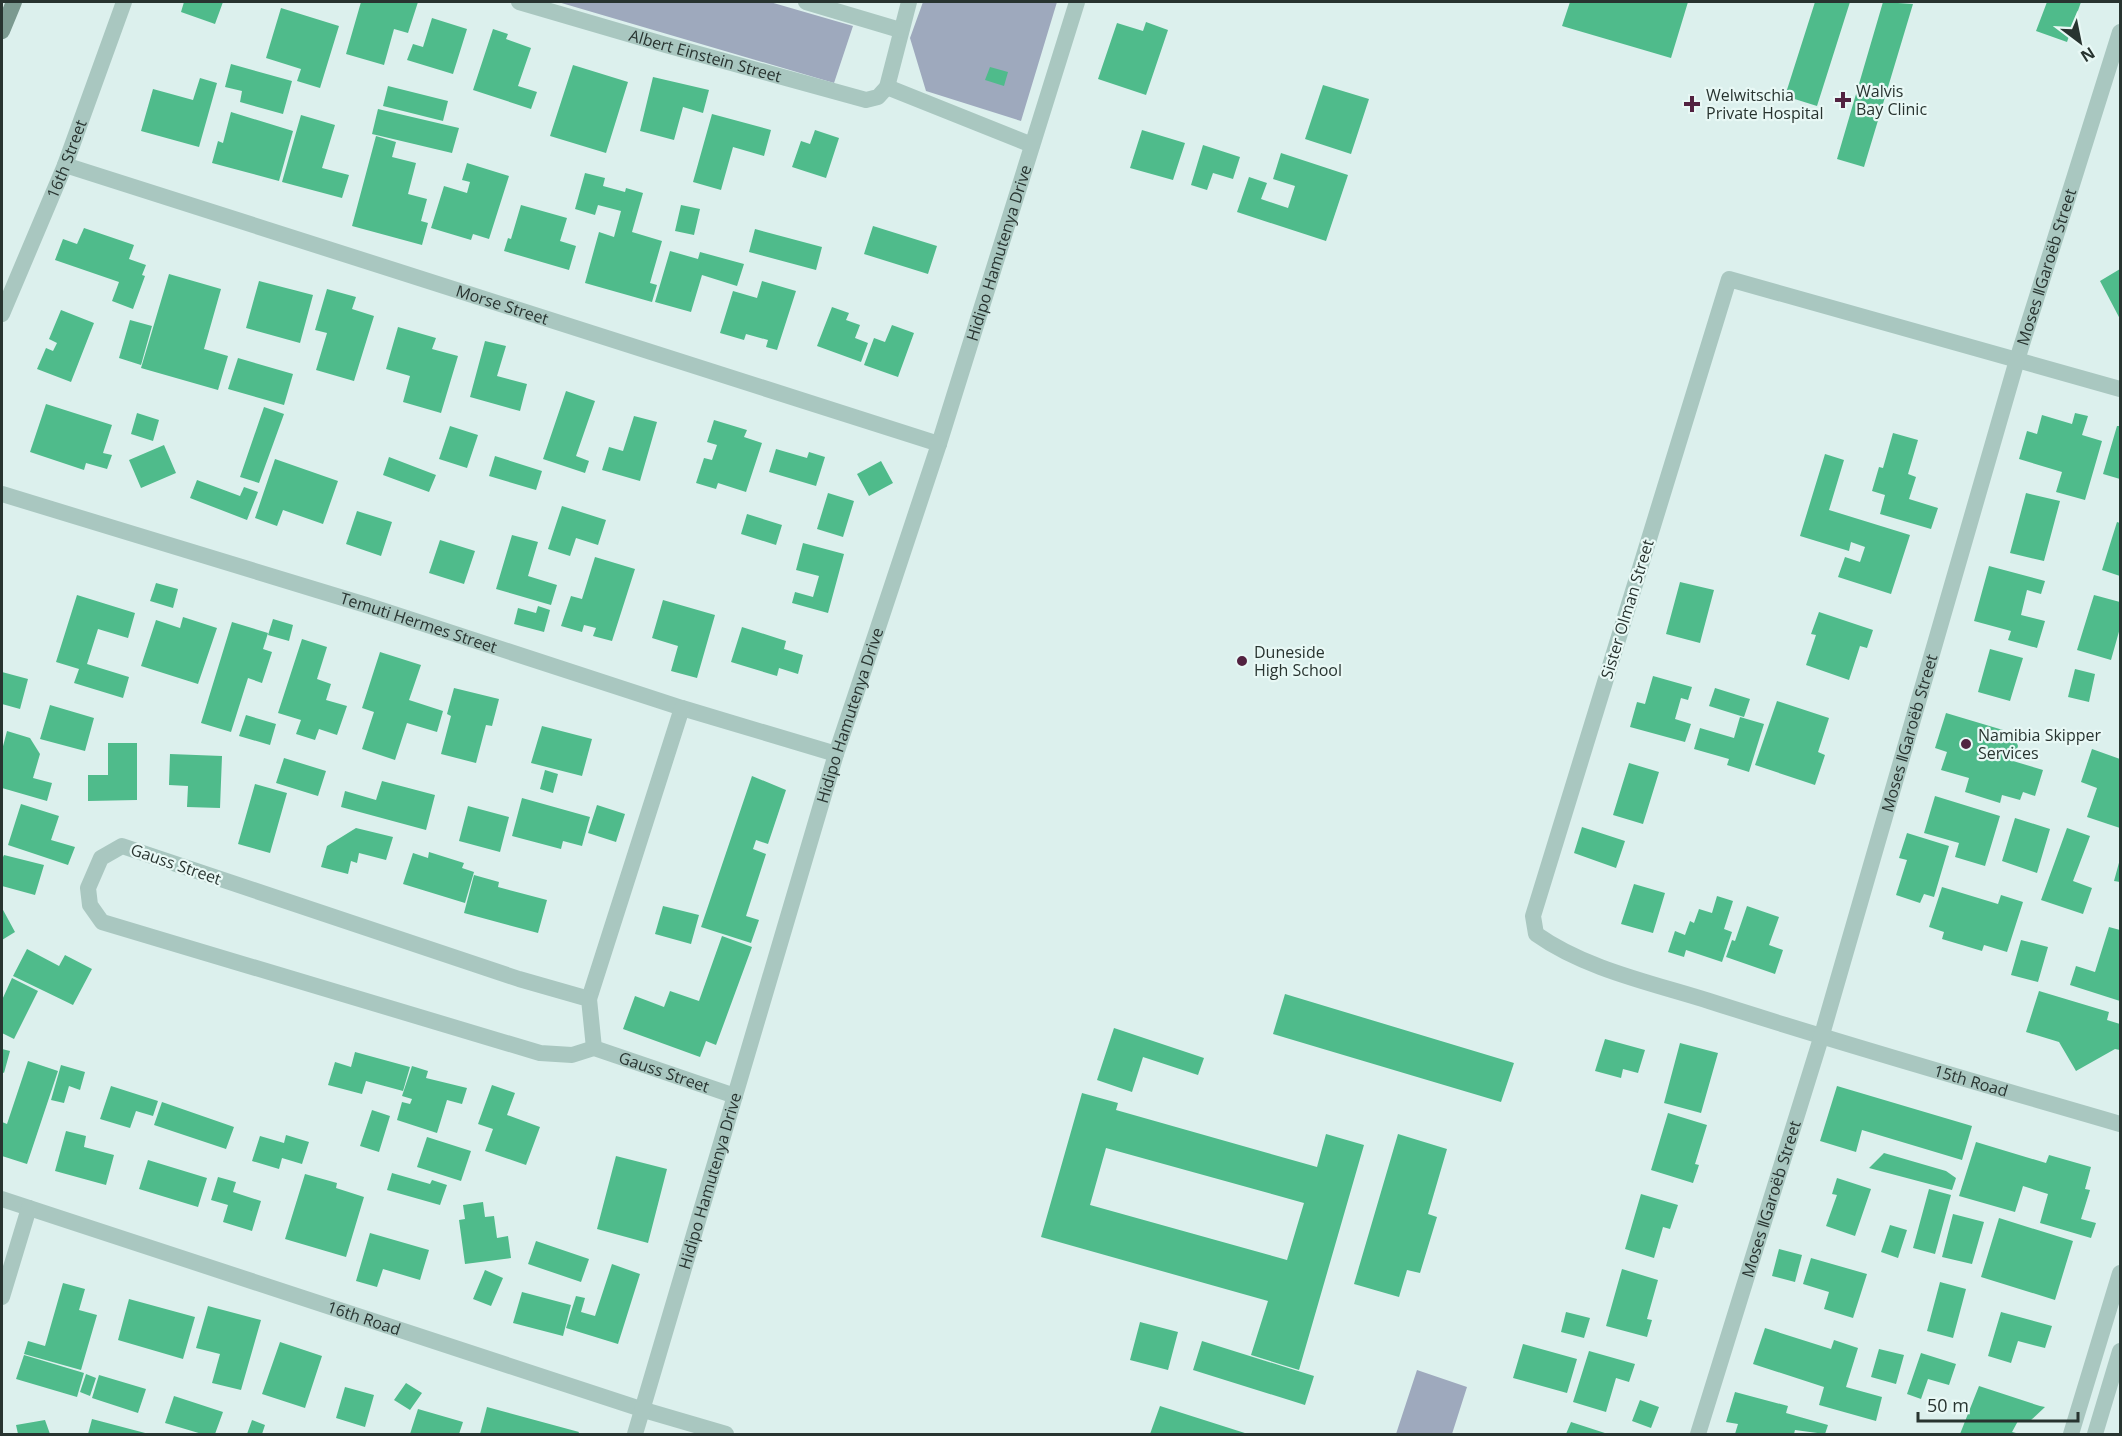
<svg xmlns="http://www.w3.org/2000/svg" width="2122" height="1436" font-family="'Open Sans',sans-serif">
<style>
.green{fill:#9ea9bd}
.building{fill:#4fbb8b;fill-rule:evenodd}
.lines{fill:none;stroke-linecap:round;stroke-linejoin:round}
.minor{stroke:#a9c7c0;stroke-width:16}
.tertiary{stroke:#a9c7c0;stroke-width:16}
.secondary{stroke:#7b9a90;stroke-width:16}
.poi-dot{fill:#522240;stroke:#e8f8f5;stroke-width:2}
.labels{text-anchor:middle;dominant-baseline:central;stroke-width:4.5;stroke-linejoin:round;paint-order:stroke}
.street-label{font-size:16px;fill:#283430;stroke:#e8f8f5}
.poi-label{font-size:16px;fill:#283430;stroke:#e8f8f5;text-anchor:start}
</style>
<rect width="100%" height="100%" fill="#dcf0ed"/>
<path class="green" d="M558 2H770L853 26 834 83Z
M923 2H1057L1021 121 926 91 910 38Z
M1417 1370 1467 1387 1452 1434H1396Z"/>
<path class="building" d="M184 2H223L215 24 181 12Z
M361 2H418L408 33 394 29 384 65 346 54Z
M1570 2H1688L1671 58 1562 26Z
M1815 2H1850L1817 106 1785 96Z
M1883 2 1913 4 1864 167 1837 159Z
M2047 2H2081L2067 42 2036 31Z
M281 8 339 26 320 88 297 81 301 69 266 58Z
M432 18 467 29 453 74 407 60 413 44 423 47Z
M1146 22 1168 30 1146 95 1098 79 1117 23 1143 31Z
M493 29 508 34 506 39 531 48 518 86 537 92 531 109 473 90Z
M231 64 292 81 283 114 240 102 242 91 225 87Z
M573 65 628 82 606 153 550 136Z
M990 67 1008 72 1004 86 985 80Z
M653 77 709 90 703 113 683 107 674 140 640 131Z
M200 78 217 83 199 147 141 131 153 89 193 100Z
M1323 85 1369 99 1351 154 1305 139Z
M388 86 448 101 443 121 383 106Z
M378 109 459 128 452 153 372 134Z
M231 112 293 131 279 181 212 163 218 141 223 143Z
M712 114 771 130 764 156 733 147 721 190 693 182Z
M301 115 335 125 322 168 349 175 342 198 282 182Z
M815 130 839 138 826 178 792 167 801 141 810 144Z
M1142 130 1185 143 1173 180 1130 168Z
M376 136 396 142 392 157 416 163 408 194 427 199 421 221 428 223 422 245 352 226Z
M1203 145 1240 157 1233 179 1213 173 1207 190 1191 185Z
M1281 153 1348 175 1326 241 1237 212 1249 177 1267 183 1261 199 1288 208 1295 186 1273 179Z
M467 163 509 176 489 239 473 234 471 240 431 228 444 186 467 193 470 182 462 180Z
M585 173 605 178 603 186 625 192 626 188 643 193 632 232 662 241 650 283 657 285 652 302 585 283 599 232 614 237 621 211 598 205 595 215 575 209Z
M521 205 567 218 560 241 576 246 569 270 504 251 508 238 511 239Z
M681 205 700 209 694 235 675 231Z
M873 226 937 246 928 274 864 254Z
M84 228 134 245 129 259 146 265 142 275 145 276 133 309 112 301 119 282 55 260 63 239 77 244Z
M755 229 822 247 816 270 749 252Z
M670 251 698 259 700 252 744 264 737 286 702 275 691 312 655 302Z
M2120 269V319L2100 281Z
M169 274 221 289 204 349 228 356 218 390 141 368Z
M259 281 313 295 300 343 246 328Z
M762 281 796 291 777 350 766 347 768 340 746 334 744 340 720 333 733 291 757 298Z
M327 289 356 297 352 309 374 316 354 381 316 370 327 333 315 330Z
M832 307 849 313 846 320 860 325 855 338 868 343 861 362 817 346Z
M61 310 94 323 71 382 37 369 46 348 53 351 57 343 49 339Z
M130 320 152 326 141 365 119 358Z
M892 325 914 333 898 377 864 365 874 338 885 342Z
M398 327 436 338 432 349 458 356 441 413 403 402 410 376 386 369Z
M485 341 506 346 497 376 527 384 520 411 470 397Z
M238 358 293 374 284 405 228 389Z
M566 391 595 401 576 456 589 461 585 473 543 459Z
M46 404 112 425 103 453 112 455 107 469 86 463 84 470 30 452Z
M264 407 284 414 259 483 240 477Z
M137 413 159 420 153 441 131 434Z
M2075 413 2088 416 2082 435 2102 441 2085 500 2056 492 2062 472 2019 459 2027 431 2037 434 2042 415 2072 424Z
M634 416 657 422 640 481 602 470 609 447 623 451Z
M714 420 747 430 744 437 762 443 746 492 718 483 716 489 696 483 704 458 712 460 717 445 707 442Z
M450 426 478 435 467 468 439 459Z
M2117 426H2120V479L2103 474Z
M1893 433 1918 440 1908 474 1916 477 1909 499 1938 508 1931 529 1880 514 1885 495 1872 491 1879 467 1883 468Z
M164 445 176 473 141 488 129 460Z
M776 449 807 458 809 452 825 457 816 486 769 472Z
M1825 454 1844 460 1829 510 1910 535 1891 594 1838 577 1845 557 1860 562 1865 547 1851 542 1849 551 1800 536Z
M495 456 542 471 536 490 489 476Z
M389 457 436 475 429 492 383 475Z
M275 459 338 481 323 524 283 510 277 526 255 518Z
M881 461 893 483 869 496 857 474Z
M197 480 240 496 244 487 258 492 247 520 190 498Z
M828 493 854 501 843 537 817 529Z
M2026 493 2060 501 2044 561 2010 553Z
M562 506 606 520 598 545 576 538 570 556 548 549Z
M357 511 392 522 381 556 346 544Z
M747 514 782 525 776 545 741 534Z
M2117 522 2120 523V576L2102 570Z
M512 535 538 542 528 576 557 585 551 605 496 589Z
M440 540 475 551 464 584 429 573Z
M803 543 844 554 828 613 792 603 795 592 813 597 819 576 796 570Z
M595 557 635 569 612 641 593 636 596 628 584 625 582 632 561 626 571 596 582 599Z
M1989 566 2045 581 2041 594 2027 590 2021 615 2045 621 2037 648 2008 640 2011 631 1974 621Z
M1680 582 1714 590 1700 643 1666 634Z
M156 583 178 589 173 608 150 601Z
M77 595 135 613 128 638 98 629 87 664 129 677 123 698 74 683 79 669 56 662Z
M2094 595 2120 602V628L2111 660 2077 650Z
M663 600 715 615 697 678 671 671 678 646 652 638Z
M538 606 550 610 544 632 514 624 518 608 536 613Z
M1819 612 1873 630 1867 648 1860 646 1849 680 1806 665 1816 635 1811 634Z
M183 617 217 628 198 684 141 666 156 620 180 628Z
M273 619 293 625 289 641 268 635Z
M232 622 268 633 263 649 272 652 262 683 248 678 231 732 201 723Z
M742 627 786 641 784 649 803 655 798 674 779 668 777 676 731 662Z
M302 639 327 647 317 679 331 684 326 700 347 706 337 735 319 729 315 740 296 734 301 720 278 713Z
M1990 649 2023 658 2010 701 1978 692Z
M380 652 421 665 409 700 443 711 437 732 407 723 395 760 362 749 374 712 362 708Z
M2075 669 2095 674 2089 702 2068 697Z
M2 672 28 679 20 709 2 704Z
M1653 676 1692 687 1688 700 1681 698 1675 719 1691 724 1685 742 1630 727 1637 702 1645 704Z
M454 688 499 699 492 726 486 725 476 763 441 754 451 716 447 714Z
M1715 688 1750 699 1744 717 1709 706Z
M1777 701 1829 718 1818 752 1825 755 1815 785 1755 765Z
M50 705 94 718 85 751 40 739Z
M1946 713 2013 733 2018 746 2013 761 2043 770 2035 796 2023 792 2020 800 2002 795 2000 803 1965 792 1969 778 1941 770 1947 752 1935 748Z
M246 715 276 724 270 745 239 736Z
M1740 717 1764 724 1749 772 1727 765 1729 759 1694 749 1700 728 1734 738Z
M542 726 592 739 582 776 531 763Z
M7 731 30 738 40 754 33 778 52 783 47 801 2 788V750Z
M108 743H137V800L88 801V775H108Z
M2092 749 2120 759V828L2087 817 2097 788 2081 782Z
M170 754 222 756 220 808 187 807 188 786 169 785Z
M284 758 326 771 318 796 276 783Z
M1629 763 1659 772 1643 824 1613 815Z
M545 770 558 774 553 793 540 789Z
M752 776 786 790 768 844 756 840 753 849 766 854 746 916 759 920 751 943 701 927Z
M382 781 435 795 426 830 341 807 345 791 376 800Z
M255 784 287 793 270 853 238 844Z
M1935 796 2000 816 1985 866 1955 857 1959 843 1924 833Z
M522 798 590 817 582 846 563 841 561 849 512 836Z
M21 804 59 816 51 840 75 847 68 865 8 845Z
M597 805 625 814 616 842 588 833Z
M468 806 509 817 500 852 459 841Z
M2015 818 2050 829 2037 873 2002 861Z
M1582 827 1625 841 1616 868 1574 853Z
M356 828 393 837 386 860 359 853 357 863 351 861 348 874 321 867 327 846Z
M2067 828 2090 836 2073 881 2092 888 2083 914 2041 900Z
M1907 833 1949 846 1934 897 1924 894 1920 903 1896 895 1907 860 1899 858Z
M429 852 464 863 462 868 474 872 465 903 403 884 413 853 428 858Z
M4 855 44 865 35 895 2 886V859Z
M2120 859V882L2114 881Z
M474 875 499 882 498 887 547 900 538 933 464 913Z
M1634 884 1665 893 1653 933 1621 924Z
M1942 887 1998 904 2001 895 2023 902 2007 952 1984 945 1982 951 1942 939 1944 932 1929 927Z
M1717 896 1733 901 1724 929 1732 932 1722 962 1686 950 1684 957 1668 952 1675 931 1685 935 1690 921 1694 923 1699 909 1712 913Z
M663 906 699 915 691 944 655 934Z
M1747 906 1779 917 1769 945 1783 950 1775 974 1726 957 1732 940 1735 941Z
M2 908 15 932 2 940Z
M2109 927 2120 930V1001L2070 985 2076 966 2095 972Z
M722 936 752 947 716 1045 706 1041 700 1057 623 1029 635 996 664 1007 670 991 699 1001Z
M2021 940 2048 947 2038 982 2011 975Z
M27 949 59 966 65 955 92 969 73 1005 13 976Z
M12 978 38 991 14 1039 2 1033V1000Z
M2039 991 2109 1012 2107 1020 2120 1024V1050L2115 1049 2076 1071 2059 1042 2026 1032Z
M1285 994 1514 1063 1501 1102 1273 1034Z
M1114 1028 1204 1058 1198 1075 1143 1057 1132 1092 1097 1080Z
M1605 1039 1645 1050 1638 1073 1623 1069 1621 1078 1595 1071Z
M1680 1043 1718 1053 1701 1113 1664 1103Z
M2 1049 10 1051 4 1073 2 1072Z
M355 1052 410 1067 403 1091 366 1081 362 1094 328 1085 335 1062 351 1067Z
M28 1061 58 1071 27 1164 2 1156V1122L7 1124Z
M61 1065 85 1072 80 1090 69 1086 64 1103 51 1100Z
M412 1066 428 1071 426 1078 467 1088 462 1104 447 1100 437 1133 397 1120 402 1102 410 1104 412 1099 402 1096Z
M492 1085 515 1093 507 1115 540 1127 526 1165 485 1151 493 1129 478 1124Z
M111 1086 158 1101 153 1116 136 1111 130 1128 100 1119Z
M1837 1086 1972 1126 1962 1160 1862 1130 1856 1152 1820 1141Z
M1082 1093 1118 1103 1116 1110 1317 1167 1326 1134 1364 1145 1299 1370 1251 1355 1268 1301 1041 1237ZM1106 1148 1304 1203 1287 1260 1090 1205Z
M162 1102 234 1127 226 1149 154 1125Z
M372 1110 390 1116 379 1152 360 1146Z
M1668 1113 1707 1125 1695 1164 1699 1165 1693 1183 1651 1170Z
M66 1131 86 1136 84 1147 114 1155 106 1185 55 1171Z
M1398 1134 1447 1149 1428 1214 1437 1217 1420 1273 1407 1270 1399 1297 1354 1284Z
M286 1135 309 1142 302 1164 282 1158 279 1169 252 1161 260 1136 284 1143Z
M427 1137 471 1151 461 1181 417 1167Z
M1976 1142 2046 1163 2049 1155 2091 1167 2085 1189 2090 1190 2081 1219 2096 1223 2091 1238 2040 1223 2048 1194 2023 1186 2015 1212 1959 1196Z
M1884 1153 1946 1171 1956 1178 1952 1190 1869 1168Z
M616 1156 667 1169 648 1243 597 1229Z
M148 1160 207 1178 198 1207 139 1189Z
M392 1173 430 1184 432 1180 447 1185 440 1205 387 1190Z
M305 1174 337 1183 336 1188 364 1197 346 1257 285 1239Z
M218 1177 236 1182 233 1192 261 1201 252 1231 223 1222 228 1205 211 1200Z
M1837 1178 1871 1189 1855 1236 1826 1226 1837 1195 1832 1194Z
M1929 1189 1951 1195 1935 1254 1913 1248Z
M1641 1194 1678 1205 1670 1229 1663 1227 1654 1258 1625 1249Z
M483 1202 485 1217 494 1216 497 1238 508 1236 511 1258 465 1264 459 1220 465 1219 463 1205Z
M1953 1214 1984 1222 1972 1264 1942 1257Z
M1999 1218 2073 1241 2055 1300 1981 1277Z
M1890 1225 1907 1230 1898 1258 1881 1252Z
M370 1233 429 1250 420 1280 383 1269 377 1287 356 1281Z
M536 1241 589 1259 581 1282 528 1264Z
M1779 1249 1802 1255 1795 1282 1772 1276Z
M1811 1258 1867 1274 1853 1318 1824 1309 1829 1292 1803 1284Z
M612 1264 640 1274 618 1344 566 1328 576 1296 585 1298 581 1312 595 1316Z
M1622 1269 1658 1280 1647 1319 1652 1320 1647 1337 1606 1326Z
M485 1270 503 1278 491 1306 473 1299Z
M1940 1282 1966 1289 1953 1338 1927 1331Z
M63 1283 85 1289 79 1310 97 1315 81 1370 24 1354 28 1341 45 1346Z
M522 1292 571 1305 563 1336 513 1323Z
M129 1299 195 1317 183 1359 118 1340Z
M208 1306 261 1320 241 1390 212 1383 220 1354 196 1348Z
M1566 1312 1590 1318 1584 1338 1561 1332Z
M2001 1312 2052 1326 2045 1348 2018 1341 2011 1363 1988 1356Z
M1140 1322 1178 1332 1168 1370 1130 1360Z
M1765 1328 1831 1349 1834 1340 1858 1348 1846 1387 1882 1397 1876 1421 1819 1405 1824 1387 1753 1364Z
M1202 1341 1314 1376 1305 1405 1193 1370Z
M280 1342 322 1356 305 1408 262 1394Z
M1523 1344 1577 1359 1567 1393 1513 1378Z
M1879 1349 1904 1355 1896 1384 1871 1377Z
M1589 1351 1635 1364 1629 1382 1616 1378 1606 1412 1573 1402Z
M1921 1353 1956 1364 1949 1385 1928 1379 1921 1399 1907 1394Z
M24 1355 84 1373 77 1397 16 1379Z
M86 1374 96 1378 90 1396 80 1392Z
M99 1375 146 1389 138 1413 92 1398Z
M406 1383 422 1393 410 1410 394 1400Z
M1979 1386 2040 1406 2045 1407 2030 1421H2018L2012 1432 2020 1434H1960Z
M345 1387 374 1395 365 1427 336 1418Z
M1735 1392 1788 1406 1786 1413 1828 1425 1825 1434 1795 1430 1794 1434H1735L1738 1424 1726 1422Z
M174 1396 223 1412 215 1434H202L165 1423Z
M1640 1400 1659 1407 1651 1428 1632 1421Z
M1160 1406 1248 1434H1150Z
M487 1407 579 1432 578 1434H480Z
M418 1409 463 1422 459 1434H410Z
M92 1419 149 1434H88Z
M45 1420 50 1434H18L16 1425Z
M252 1420 265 1425 262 1434H247Z
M1571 1422 1608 1434H1566Z"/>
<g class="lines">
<g class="minor">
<path id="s1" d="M519 2 666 45 866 100 878 97 887 87 909 2"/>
<path d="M806 2 900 30"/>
<path d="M887 87 1032 145"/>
<path id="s2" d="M65 165 939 444"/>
<path id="s3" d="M2 314 65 165 124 2"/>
<path id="s4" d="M2120 389 1729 279 1533 916 1536 934C1585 969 1652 983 1709 1001 1845 1045 1983 1084 2120 1124"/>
<path id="s5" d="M2 494 366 605 682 708 836 754"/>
<path d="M589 999 682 708"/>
<path id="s6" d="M594 1048 589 999 519 979 122 846 101 858 88 888 90 905 102 922 540 1053 572 1055 594 1048 735 1096"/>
<path id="s7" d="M2 1199 644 1410 726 1434"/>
<path d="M2 1297 29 1208"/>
<path id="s8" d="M635 1434 836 754 939 444 1077 2"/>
<path id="s9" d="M1698 1434 1821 1038 2017 360 2120 32"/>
</g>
<path class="tertiary" d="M2071 1434 2120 1273
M2095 1434 2120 1351"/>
<path class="secondary" d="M2 31 14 2"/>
</g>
<g class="poi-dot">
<path d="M1840 91h6v6h6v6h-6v6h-6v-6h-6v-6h6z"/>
<path d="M1689 95h6v6h6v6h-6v6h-6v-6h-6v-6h6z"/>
<circle cx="1242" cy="661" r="6"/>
<circle cx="1966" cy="744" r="6"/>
</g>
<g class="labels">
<g class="street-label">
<text stroke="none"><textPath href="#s1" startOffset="194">Albert Einstein Street</textPath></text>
<text stroke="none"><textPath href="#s3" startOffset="168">16th Street</textPath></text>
<text stroke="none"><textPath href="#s8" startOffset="1236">Hidipo Hamutenya Drive</textPath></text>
<text stroke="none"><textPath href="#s9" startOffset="1218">Moses ǁGaroëb Street</textPath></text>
<text stroke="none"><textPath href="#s2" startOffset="459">Morse Street</textPath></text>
<text transform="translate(1627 609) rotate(-73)">Sister Olman Street</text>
<text stroke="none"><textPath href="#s5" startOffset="436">Temuti Hermes Street</textPath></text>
<text stroke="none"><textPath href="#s8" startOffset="750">Hidipo Hamutenya Drive</textPath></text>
<text stroke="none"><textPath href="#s9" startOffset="732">Moses ǁGaroëb Street</textPath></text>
<text transform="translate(176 864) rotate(19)">Gauss Street</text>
<text stroke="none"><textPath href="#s6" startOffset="1222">Gauss Street</textPath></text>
<text stroke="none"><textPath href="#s4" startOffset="1551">15th Road</textPath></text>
<text stroke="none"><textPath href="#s8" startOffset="264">Hidipo Hamutenya Drive</textPath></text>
<text stroke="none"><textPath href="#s9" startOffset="246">Moses ǁGaroëb Street</textPath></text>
<text stroke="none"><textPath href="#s7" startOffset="381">16th Road</textPath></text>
</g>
<g class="poi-label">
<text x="1856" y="91">Walvis<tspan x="1856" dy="18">Bay Clinic</tspan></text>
<text x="1706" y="95">Welwitschia<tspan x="1706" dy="18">Private Hospital</tspan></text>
<text x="1254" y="652">Duneside<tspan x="1254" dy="18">High School</tspan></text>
<text x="1978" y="735">Namibia Skipper<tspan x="1978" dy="18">Services</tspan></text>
</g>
</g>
<rect width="2122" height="1436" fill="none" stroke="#283430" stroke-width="6"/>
<g transform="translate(2080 42) rotate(148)" stroke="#e8f8f5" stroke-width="4.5" paint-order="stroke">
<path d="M0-4.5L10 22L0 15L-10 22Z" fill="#283430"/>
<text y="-9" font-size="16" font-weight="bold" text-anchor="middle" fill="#283430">N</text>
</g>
<path d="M1918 1412v9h160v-9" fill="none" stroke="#283430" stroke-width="3"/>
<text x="1927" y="1412" font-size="18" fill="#283430" stroke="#e8f8f5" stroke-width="4.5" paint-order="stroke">50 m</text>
</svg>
